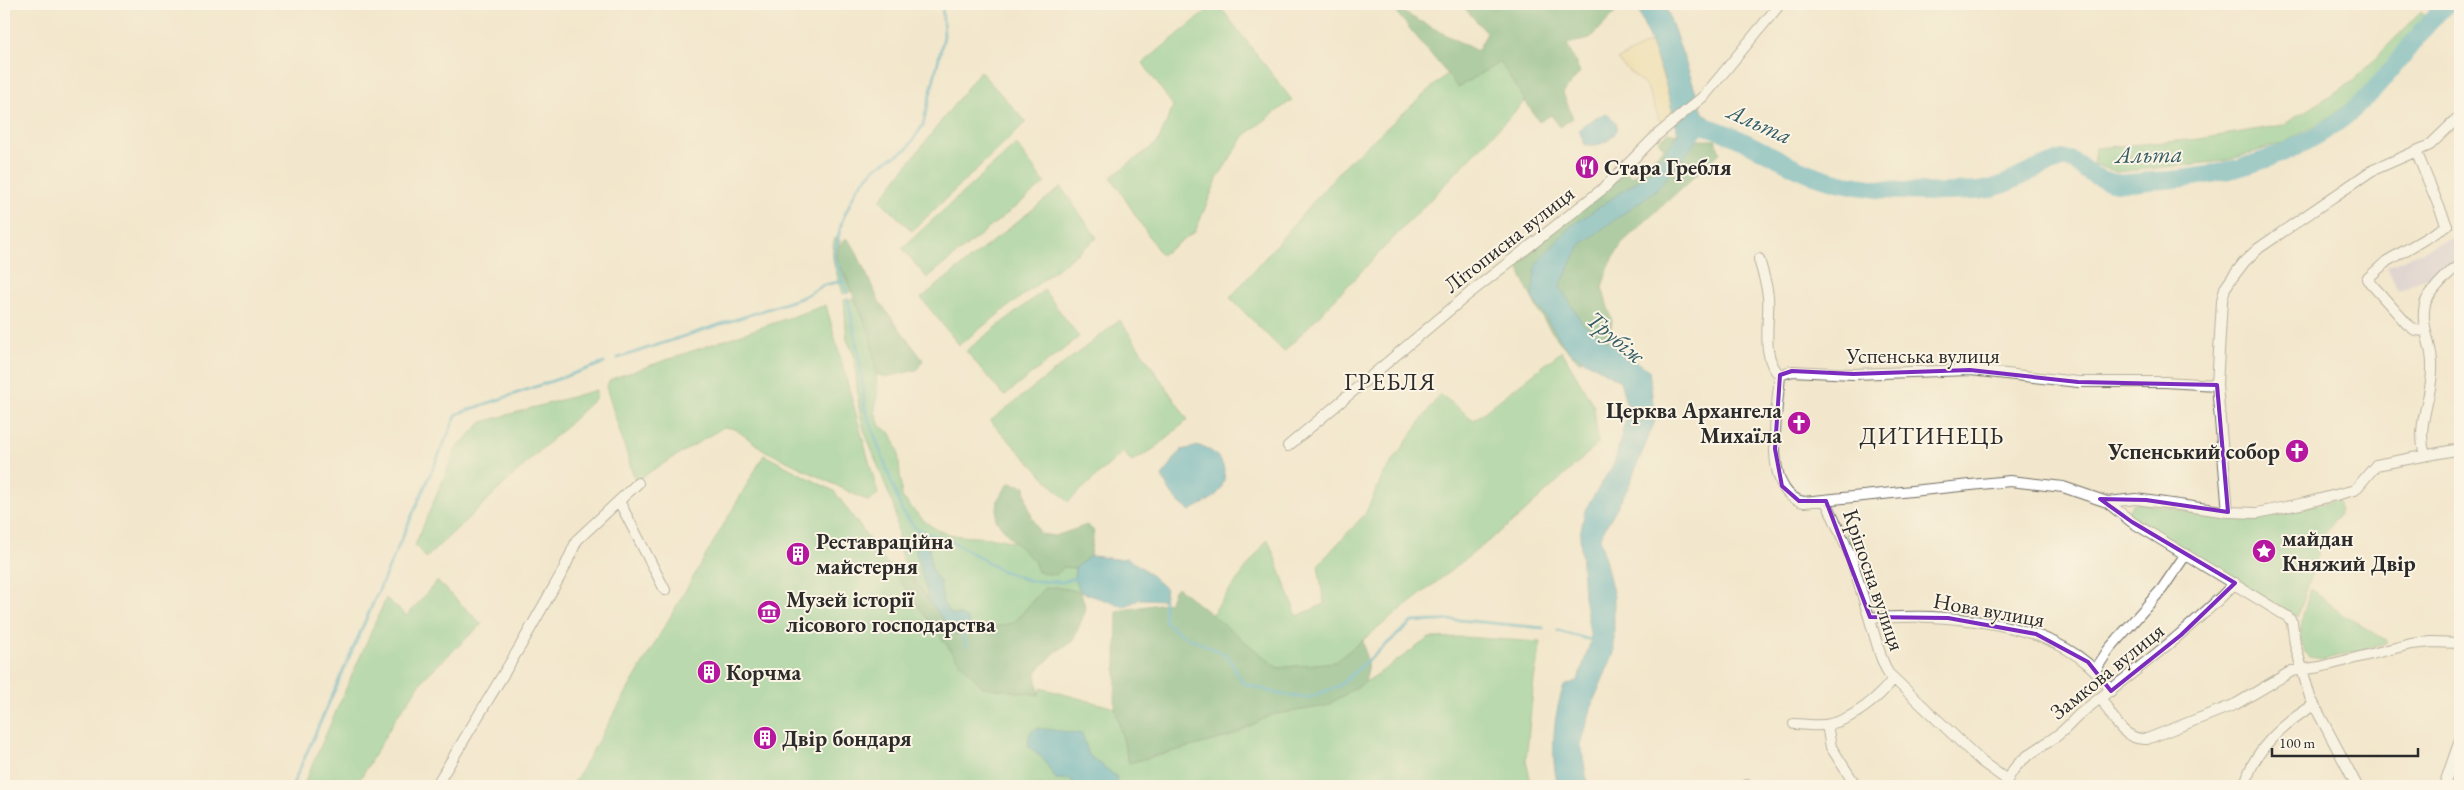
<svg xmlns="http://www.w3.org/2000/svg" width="2464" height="790" font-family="'EB Garamond',serif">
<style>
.industrial{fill:#c9bfd7}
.green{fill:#76c789;stroke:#50795a}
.forest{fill:#60ac75;stroke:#466c50}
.sand{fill:#eeda9e;stroke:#8c8264}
.water{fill:#3fa8bf;stroke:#356a75}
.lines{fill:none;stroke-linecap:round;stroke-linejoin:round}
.stream{stroke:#3fa8bf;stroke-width:3}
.river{stroke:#3fa8bf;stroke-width:18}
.street-casing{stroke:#716d63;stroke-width:12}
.street{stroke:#fff;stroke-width:10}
.marked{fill:none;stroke:#7b2cbf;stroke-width:4;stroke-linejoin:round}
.labels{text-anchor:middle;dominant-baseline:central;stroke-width:4;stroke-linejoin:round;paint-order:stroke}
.poi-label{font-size:22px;font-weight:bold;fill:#2b2b2b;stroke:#fcf5e5;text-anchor:start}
.street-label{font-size:22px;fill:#2b2b2b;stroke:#fcf5e5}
.water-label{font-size:24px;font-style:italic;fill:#335d66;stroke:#fcf5e5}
.neighbourhood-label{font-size:24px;letter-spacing:1px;fill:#2b2b2b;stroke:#fcf5e5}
</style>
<rect width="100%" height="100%" fill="#fcf5e5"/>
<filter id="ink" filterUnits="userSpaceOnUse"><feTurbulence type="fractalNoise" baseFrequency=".02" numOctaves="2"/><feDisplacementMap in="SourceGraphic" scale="10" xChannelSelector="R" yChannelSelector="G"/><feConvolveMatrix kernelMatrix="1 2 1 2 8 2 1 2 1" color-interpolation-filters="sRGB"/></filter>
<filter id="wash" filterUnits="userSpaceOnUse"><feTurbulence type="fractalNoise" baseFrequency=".0096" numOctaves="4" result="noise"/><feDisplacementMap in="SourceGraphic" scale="20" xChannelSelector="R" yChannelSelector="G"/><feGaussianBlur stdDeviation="1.12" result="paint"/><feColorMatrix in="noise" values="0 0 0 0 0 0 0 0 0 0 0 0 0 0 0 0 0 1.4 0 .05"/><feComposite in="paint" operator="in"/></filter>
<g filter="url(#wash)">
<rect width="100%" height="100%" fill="#f2e7cc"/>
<path class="industrial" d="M2454 237 2460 250V262L2398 291 2387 267Z"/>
<path class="green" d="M1215 4H1218L1292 100 1245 135 1218 177 1195 232 1161 255 1111 177 1158 142 1173 106 1143 63Z
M2421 12 2427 18 2366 90 2328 118 2286 142 2225 161 2117 172 2093 164 2095 148 2199 139 2283 125 2353 81Z
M1500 62 1526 100 1284 352 1230 298 1345 165 1447 74 1458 87Z
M980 71 1026 122 912 231 880 200Z
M1016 144 1045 183 927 278 902 248Z
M1061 187 1097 238 959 345 921 298Z
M835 238 840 240 837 257 851 292 843 294C838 274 828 259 835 238Z
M1044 290 1079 337 1004 396 966 351Z
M854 298 870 333 878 391 875 411 880 426 891 433 898 450 902 497C912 508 923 522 936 529 973 548 1020 520 1039 572L1056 575 1063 567 1075 568 1074 578 1081 592 1055 587 1034 599 1015 622 964 635 954 634 963 633 961 615H952L943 603 940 582 932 571 929 548 914 544 929 601 906 568 900 552 895 510 864 430 859 408 854 355 847 340 844 300Z
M826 305 878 494 870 502 764 450 735 429 724 427 635 481 606 387 611 379Z
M1120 320 1188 420 1155 448 1132 462 1123 452 1068 502 990 421Z
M1562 351 1594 406 1598 444 1519 517 1335 662 1278 668 1211 615 1268 539 1297 616 1324 604 1318 565 1365 514 1383 475 1440 394 1474 420Z
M596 390V398L426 558 415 545 457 447 482 422Z
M764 455 834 491 957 659 1039 694 1041 688 1115 708 1129 763 1231 736 1271 715 1326 706 1375 676 1429 638 1463 637 1541 642 1534 679 1526 761 1532 786H572Z
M2338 499 2340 509 2338 516 2324 536 2298 617 2128 515V511L2133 504 2140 503C2175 509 2212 519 2248 518 2278 518 2309 507 2338 499Z
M1846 530H1850L1858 564H1855Z
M437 581 482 624 425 677 396 718 356 786H303L386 598 407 616Z
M2311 589 2342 614 2386 640V644L2322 660 2309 658C2293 638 2304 611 2311 589Z
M2460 746V786H2448Z"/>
<path class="forest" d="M1461 4H1514L1518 7 1516 4H1617L1616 12 1590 39 1567 44 1580 72 1563 93 1573 118 1560 127 1551 115 1539 122 1500 62 1458 87 1391 6 1477 51 1487 33Z
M1668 132 1701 140H1716L1720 153 1623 242 1609 266 1602 287 1612 321 1610 339 1580 362C1547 335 1531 299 1515 260L1626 171 1632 177 1664 148 1658 141Z
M846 238 854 247 879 301 923 360 917 370 887 377 877 375 870 333 837 257 838 247Z
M1009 483 1025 486C1026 504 1031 518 1041 534L1055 536 1087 525 1094 531 1090 556 1075 568 1063 567 1056 575 1038 572 1034 561 1012 540 996 520 998 499Z
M888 565 906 568 917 586 954 634 964 635 1015 622 1044 588 1055 587 1081 592 1086 610 1073 641 1056 652 1036 672 1039 695 983 687 957 659Z
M1177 587 1278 668 1335 662 1363 640 1368 669 1365 682 1326 706 1271 715 1231 736 1129 763 1115 708 1117 611 1170 602 1173 592Z"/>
<path class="sand" d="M1650 42C1655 55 1677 110 1672 121 1672 123 1668 126 1667 127L1659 119 1647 87 1617 60Z"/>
<path class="water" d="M1636 4H1665L1703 112 1717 125 1714 130 1705 131 1656 190 1580 245 1560 287 1583 324 1649 370 1655 421 1628 488 1600 537 1614 597V653L1593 702 1581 745 1588 786H1558C1550 757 1553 714 1564 686L1578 680 1591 640 1584 597 1580 535 1585 510 1614 463 1628 411 1620 381 1568 351 1532 297 1536 264 1570 227 1649 173 1678 134 1664 78Z
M1605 113C1632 127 1607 149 1585 145L1579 131 1583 125Z
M1199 446C1222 451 1233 475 1217 494 1211 501 1198 506 1190 511 1176 502 1169 492 1162 476L1181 450Z
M917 534 924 537 929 548 932 571 940 582 943 603 952 615H961L968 619 969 629 963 633 954 634 929 601 914 544V536Z
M1090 556C1103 556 1114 561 1127 558L1144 569 1166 589 1164 600 1140 599 1124 607 1081 592 1074 578 1075 568Z
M1037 728 1082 734 1089 755 1117 777 1116 786H1074L1072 780 1056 779 1043 759 1028 746 1030 732Z"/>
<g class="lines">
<path class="stream" d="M847 293 834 255 842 221 857 188 876 167 907 149 923 125 944 36 942 4
M848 299 861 368 865 409 902 511 916 529 957 544 1002 571 1031 581 1063 582 1074 578
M618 358 801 298 824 285 843 281
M1164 600 1165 622 1182 635 1227 655 1243 683 1278 694 1307 698 1339 686 1412 622 1459 620 1543 628
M961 631 967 646
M1558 631 1591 640
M292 786 457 414 604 363"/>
<path class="river" d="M1693 123C1733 132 1761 151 1797 168 1848 192 1921 194 1976 191 2004 189 2026 171 2051 163 2055 162 2060 159 2063 159 2075 158 2083 170 2093 175 2099 178 2110 182 2117 183 2128 184 2140 182 2151 181 2226 178 2309 154 2364 100 2395 71 2416 33 2447 4"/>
</g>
</g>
<g filter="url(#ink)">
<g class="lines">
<g class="street-casing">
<path id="street" d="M2416 151 2447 226 2387 261 2367 279 2407 324 2415 330 2425 331
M1759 259C1762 271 1767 284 1768 297 1770 321 1760 358 1780 375L1792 371 1853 374 1970 370 2078 382H2165L2217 385
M1780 375C1778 406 1760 494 1804 502L2010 481 2063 487 2107 502 2136 499 2228 512 2257 513 2305 503 2355 490 2376 465 2460 449
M1288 446 1471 292 1604 188 1657 135 1705 95 1780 4
M2425 455C2415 423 2434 396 2432 364 2432 343 2420 326 2425 304 2427 295 2451 269 2460 265
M619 501 665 590
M1826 501 1851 557 1881 657 1888 673 1982 762 2007 780
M2107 502 2132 522 2288 617 2292 622 2295 644 2310 697 2357 786
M2228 512 2217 385 2222 301 2225 288 2232 278 2245 261 2259 248 2371 171 2430 145 2460 116
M1870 617C1891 618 1911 616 1931 617 1994 620 2076 633 2111 691
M2096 669 2109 649 2162 589 2186 554
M2101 698C2112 716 2123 741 2147 739L2236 704 2292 671 2320 667 2411 644 2432 642 2460 643
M1794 724C1806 724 1819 727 1830 724 1853 719 1879 698 1893 679
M1827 725 1831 747 1856 786
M1747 785 1748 786
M436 786 521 645 563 571 577 540 638 483
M2005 786C2014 758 2038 751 2059 734 2067 728 2073 720 2081 713 2134 671 2188 632 2235 583
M2245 786C2252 751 2284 723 2314 705
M2444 786 2460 740"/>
</g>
<use href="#street" class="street"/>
</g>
</g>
<path d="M0 0H2464V790H0ZM1970 370 2078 382 2217 385 2228 512 2146 500 2100 499 2132 522 2235 583 2181 635 2111 691 2088 662 2036 634 1948 618 1870 617 1826 501H1799L1782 486 1775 449 1780 375 1792 371 1853 374Z" fill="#f2e7cc" fill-opacity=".55" fill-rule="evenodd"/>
<path class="marked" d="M1970 370 2078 382 2217 385 2228 512 2146 500 2100 499 2132 522 2235 583 2181 635 2111 691 2088 662 2036 634 1948 618 1870 617 1826 501H1799L1782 486 1775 449 1780 375 1792 371 1853 374Z"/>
<defs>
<g id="restaurant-disc" transform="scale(1.25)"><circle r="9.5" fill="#b5179e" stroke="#fcf5e5"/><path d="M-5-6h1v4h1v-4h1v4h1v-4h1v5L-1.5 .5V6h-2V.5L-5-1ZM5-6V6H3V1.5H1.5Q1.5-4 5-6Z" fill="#fff"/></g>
<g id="church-disc" transform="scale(1.25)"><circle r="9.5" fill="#b5179e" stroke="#fcf5e5"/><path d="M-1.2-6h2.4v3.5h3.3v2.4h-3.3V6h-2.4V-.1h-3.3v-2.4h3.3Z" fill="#fff"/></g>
<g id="sight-disc" transform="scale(1.25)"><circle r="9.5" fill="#b5179e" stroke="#fcf5e5"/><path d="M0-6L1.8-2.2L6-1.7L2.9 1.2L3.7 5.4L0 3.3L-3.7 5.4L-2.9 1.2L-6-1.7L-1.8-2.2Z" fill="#fff"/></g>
<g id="building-disc" transform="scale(1.25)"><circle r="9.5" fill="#b5179e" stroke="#fcf5e5"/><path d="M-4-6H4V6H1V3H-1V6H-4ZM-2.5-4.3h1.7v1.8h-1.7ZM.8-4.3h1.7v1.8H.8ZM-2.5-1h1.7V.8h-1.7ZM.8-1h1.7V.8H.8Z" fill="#fff"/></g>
<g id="museum-disc" transform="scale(1.25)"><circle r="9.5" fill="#b5179e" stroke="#fcf5e5"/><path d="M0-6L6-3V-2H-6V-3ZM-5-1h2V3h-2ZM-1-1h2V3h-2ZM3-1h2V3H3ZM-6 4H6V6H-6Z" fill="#fff"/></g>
</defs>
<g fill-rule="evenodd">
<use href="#restaurant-disc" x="1587" y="167"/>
<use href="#church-disc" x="1799" y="423"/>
<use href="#church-disc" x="2297" y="451"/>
<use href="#sight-disc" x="2264" y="551"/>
<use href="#building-disc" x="798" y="554"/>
<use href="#museum-disc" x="769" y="612"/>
<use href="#building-disc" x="709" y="672"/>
<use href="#building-disc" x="765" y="738"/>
</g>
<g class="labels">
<g class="poi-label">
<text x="1604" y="167">Стара Гребля</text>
<text x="1782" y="410" text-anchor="end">Церква Архангела<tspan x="1782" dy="25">Михаїла</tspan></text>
<text x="2280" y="451" text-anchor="end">Успенський собор</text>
<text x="2282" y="538">майдан<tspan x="2282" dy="25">Княжий Двір</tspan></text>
<text x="816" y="541">Реставраційна<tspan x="816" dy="25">майстерня</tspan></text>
<text x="786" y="599">Музей історії<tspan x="786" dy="25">лісового господарства</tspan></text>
<text x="726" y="672">Корчма</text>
<text x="782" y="738">Двір бондаря</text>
</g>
<g class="street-label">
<text transform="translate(1509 239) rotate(-38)">Літописна вулиця</text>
<text x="1923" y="355">Успенська вулиця</text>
<text transform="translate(1874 580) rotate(71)">Кріпосна вулиця</text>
<text transform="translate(1989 610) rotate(10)">Нова вулиця</text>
<text transform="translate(2107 671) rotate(-39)">Замкова вулиця</text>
</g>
<g class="water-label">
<text transform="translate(1760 123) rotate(24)">Альта</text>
<text transform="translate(2149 154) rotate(-1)">Альта</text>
<text transform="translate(1616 337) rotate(40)">Трубіж</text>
</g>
<g class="neighbourhood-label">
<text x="1390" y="381">ГРЕБЛЯ</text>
<text x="1932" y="435">ДИТИНЕЦЬ</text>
</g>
</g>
<rect width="2464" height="790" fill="none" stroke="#fcf5e5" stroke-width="20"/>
<path d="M2272 748v8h146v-8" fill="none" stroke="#2b2b2b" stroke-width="2.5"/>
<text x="2279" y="748" font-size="15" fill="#2b2b2b" stroke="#fcf5e5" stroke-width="4" paint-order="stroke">100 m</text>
</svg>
